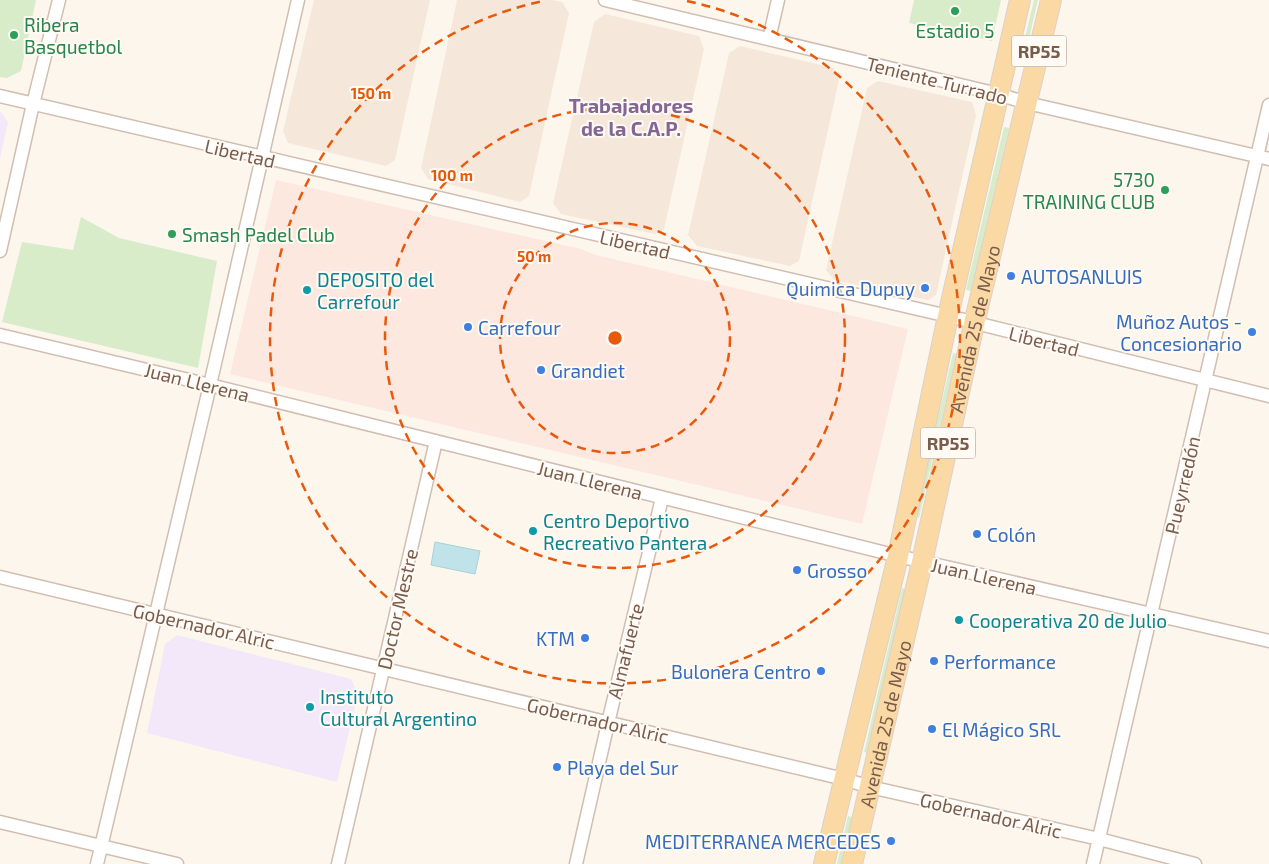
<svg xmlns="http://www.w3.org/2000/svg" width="1269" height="864" font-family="'Exo 2',sans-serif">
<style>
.residential{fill:#f5e8da}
.commercial{fill:#fde8e0}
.education{fill:#f3e8fa}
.green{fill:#d8ecc9}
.water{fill:#bfe3e8;stroke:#a5d3da}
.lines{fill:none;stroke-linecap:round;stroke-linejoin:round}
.street-casing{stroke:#d1beb0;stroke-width:15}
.primary-casing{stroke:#dad1cd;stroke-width:22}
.street{stroke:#fff;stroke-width:12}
.primary{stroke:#fbd9a5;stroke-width:20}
.ring{fill:none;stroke:#e8590c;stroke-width:2.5;stroke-dasharray:9 6}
.leisure-dot{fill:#2e9e5b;stroke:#fffaf3;stroke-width:2}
.shop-dot{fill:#3f7fe0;stroke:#fffaf3;stroke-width:2}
.culture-dot{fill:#0f9aa8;stroke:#fffaf3;stroke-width:2}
.labels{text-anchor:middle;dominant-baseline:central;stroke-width:4;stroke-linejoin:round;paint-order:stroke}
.shield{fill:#fffaf3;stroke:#a28b7f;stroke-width:1}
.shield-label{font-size:18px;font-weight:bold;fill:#7a5c4d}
.leisure-label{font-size:19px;fill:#27864d;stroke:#fffaf3;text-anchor:start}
.street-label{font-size:19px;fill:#7a5c4d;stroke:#fffaf3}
.shop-label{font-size:19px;fill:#366cbe;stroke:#fffaf3;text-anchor:start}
.culture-label{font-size:19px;fill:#0d838f;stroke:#fffaf3;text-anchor:start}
.neighbourhood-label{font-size:20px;font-weight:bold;fill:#846695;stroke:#fffaf3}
.centre{fill:#e8590c;stroke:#fffaf3;stroke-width:2.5}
.ring-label{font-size:15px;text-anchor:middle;font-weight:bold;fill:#e8590c;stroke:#fffaf3;stroke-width:4;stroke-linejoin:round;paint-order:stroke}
</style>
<rect width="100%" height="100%" fill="#fdf6ec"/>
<path class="residential" d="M314 0H430L395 160 386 166 288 143 283 131Z
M457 0H552L562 2 569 13 529 196 520 202 428 179 421 168Z
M605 14 699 36 704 49 664 229 655 234 561 214 553 203 594 22Z
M740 46 834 68 839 80 799 261 790 266 697 246 688 235 729 53Z
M878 81 972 102 976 115 936 295 928 300 834 280 826 270 867 88Z"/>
<path class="commercial" d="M276 180 581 249 596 255 908 329 862 524 230 374Z"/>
<path class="education" d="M0 111 8 122 0 159Z
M177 635 351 679 358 694 337 782 147 733 165 644Z"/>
<path class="green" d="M0 0H36L21 71 7 78 0 77Z
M914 0H1001L992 41 909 23Z
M1034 0H1038L1023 64 1019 63Z
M1004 127 1009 128 971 291 966 290Z
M81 217 119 238 217 261 198 368 2 322 22 242 73 250Z
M953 353 957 354 919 518 915 517Z
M902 588 906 589 868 753 864 752Z
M848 816 852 817 841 864H837Z"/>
<path class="water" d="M435 542 480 551 475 574 431 565Z"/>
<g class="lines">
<g class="street-casing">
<path id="street" d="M605 0 998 94 1027 103 1269 159
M769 39 778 0
M0 96 948 316 1269 396
M0 251 33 104 59 0
M0 335 210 385 898 556 1269 641
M0 577 844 779 870 787 1099 839 1195 864
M0 822 177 864
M97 864 210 385 298 0
M338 864 436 441
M576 864 608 723 662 498
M1093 864 1269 105"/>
</g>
<g class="primary-casing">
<g id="primary">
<path d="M824 864 898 556 948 316 1020 0"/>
<path id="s1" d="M852 864 922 562 974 324 1051 0"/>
</g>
</g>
<use href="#street" class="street"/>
<use href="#primary" class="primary"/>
</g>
<g class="ring">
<circle cx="615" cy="338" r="115"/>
<circle cx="615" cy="338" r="230"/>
<path d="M687 1A345 345 0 1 1 543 1"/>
</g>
<g class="leisure-dot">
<circle cx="955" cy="11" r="5"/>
<circle cx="14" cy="35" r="5"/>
<circle cx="1165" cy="190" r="5"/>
<circle cx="172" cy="234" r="5"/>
</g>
<g class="shop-dot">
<circle cx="1011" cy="276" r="5"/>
<circle cx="925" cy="288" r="5"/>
<circle cx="468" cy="327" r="5"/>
<circle cx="1252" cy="332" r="5"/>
<circle cx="541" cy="370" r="5"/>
<circle cx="977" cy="534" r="5"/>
<circle cx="797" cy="570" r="5"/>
<circle cx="585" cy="638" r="5"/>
<circle cx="934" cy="661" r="5"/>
<circle cx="821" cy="671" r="5"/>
<circle cx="932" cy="729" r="5"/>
<circle cx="557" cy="767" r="5"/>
<circle cx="891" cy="841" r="5"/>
</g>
<g class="culture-dot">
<circle cx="307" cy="290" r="5"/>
<circle cx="533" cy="531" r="5"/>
<circle cx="959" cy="620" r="5"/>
<circle cx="310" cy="707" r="5"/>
</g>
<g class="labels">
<g class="shield">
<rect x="1011.5" y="35.5" width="55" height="31" rx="4"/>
<rect x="920.5" y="427.5" width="55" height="31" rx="4"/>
</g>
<g class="shield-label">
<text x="1039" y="51">RP55</text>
<text x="948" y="443">RP55</text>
</g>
<g class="leisure-label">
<text x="24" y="24">Ribera<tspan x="24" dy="22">Basquetbol</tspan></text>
<text x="955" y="30" text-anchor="middle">Estadio 5</text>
<text x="1155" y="179" text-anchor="end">5730<tspan x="1155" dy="22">TRAINING CLUB</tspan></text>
<text x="182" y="234">Smash Padel Club</text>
</g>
<g class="street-label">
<text transform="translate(937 80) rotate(14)">Teniente Turrado</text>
<text transform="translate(240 153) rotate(13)">Libertad</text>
<text transform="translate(635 244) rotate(13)">Libertad</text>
<text stroke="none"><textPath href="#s1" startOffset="549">Avenida 25 de Mayo</textPath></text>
<text transform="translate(1044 341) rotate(14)">Libertad</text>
<text transform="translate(197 382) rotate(14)">Juan Llerena</text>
<text transform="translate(590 480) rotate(14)">Juan Llerena</text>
<text transform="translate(1182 485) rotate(-77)">Pueyrredón</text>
<text transform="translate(984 576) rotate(13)">Juan Llerena</text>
<text transform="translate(397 609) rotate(-77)">Doctor Mestre</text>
<text transform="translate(204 626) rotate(13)">Gobernador Alric</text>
<text transform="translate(625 651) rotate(-76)">Almafuerte</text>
<text transform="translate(598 720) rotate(13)">Gobernador Alric</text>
<text stroke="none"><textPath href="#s1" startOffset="144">Avenida 25 de Mayo</textPath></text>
<text transform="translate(991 815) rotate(13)">Gobernador Alric</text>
</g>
<g class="shop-label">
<text x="1021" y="276">AUTOSANLUIS</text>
<text x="915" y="288" text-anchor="end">Quimica Dupuy</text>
<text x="1242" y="321" text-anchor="end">Muñoz Autos -<tspan x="1242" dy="22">Concesionario</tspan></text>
<text x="478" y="327">Carrefour</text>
<text x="551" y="370">Grandiet</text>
<text x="987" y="534">Colón</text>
<text x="807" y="570">Grosso</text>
<text x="575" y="638" text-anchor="end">KTM</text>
<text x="944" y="661">Performance</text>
<text x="811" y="671" text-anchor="end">Bulonera Centro</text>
<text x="942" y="729">El Mágico SRL</text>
<text x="567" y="767">Playa del Sur</text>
<text x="881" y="841" text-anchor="end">MEDITERRANEA MERCEDES</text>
</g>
<g class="culture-label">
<text x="317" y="279">DEPOSITO del<tspan x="317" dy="22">Carrefour</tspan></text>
<text x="543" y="520">Centro Deportivo<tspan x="543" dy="22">Recreativo Pantera</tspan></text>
<text x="969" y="620">Cooperativa 20 de Julio</text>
<text x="320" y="696">Instituto<tspan x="320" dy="22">Cultural Argentino</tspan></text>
</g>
<g class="neighbourhood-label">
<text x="631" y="105">Trabajadores<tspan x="631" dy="23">de la C.A.P.</tspan></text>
</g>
</g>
<circle cx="615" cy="338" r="8" class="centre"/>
<g class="ring-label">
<text x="371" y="99">150 m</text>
<text x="452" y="181">100 m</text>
<text x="534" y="262">50 m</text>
</g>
</svg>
